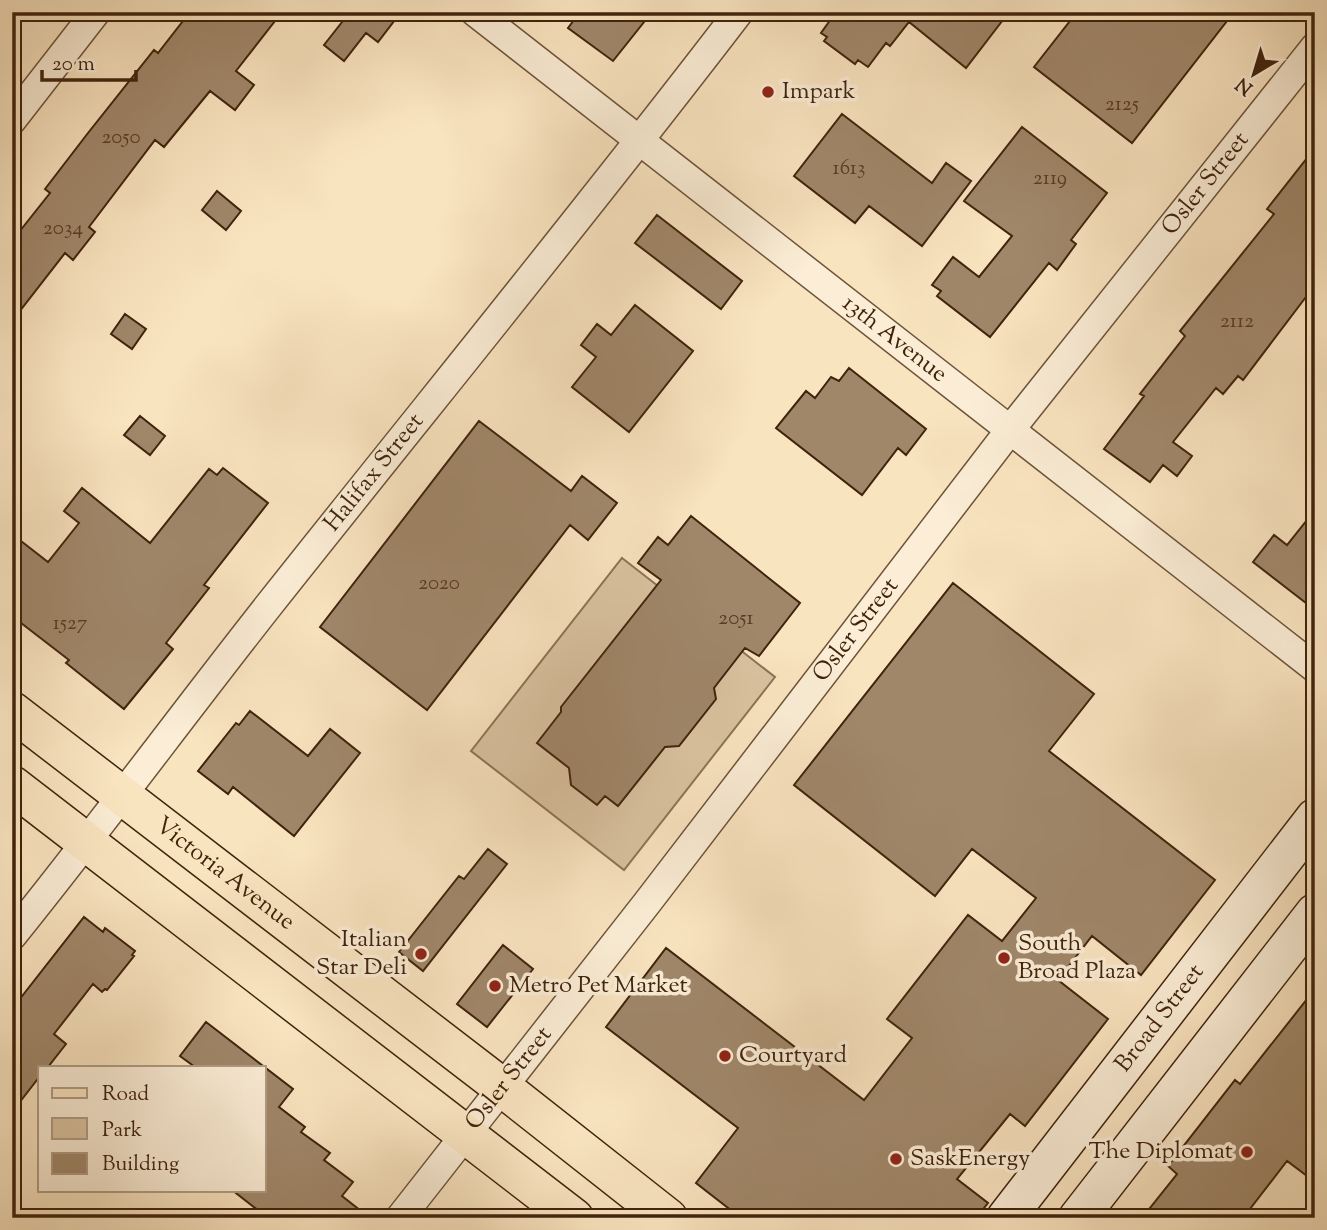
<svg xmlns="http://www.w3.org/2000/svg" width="1327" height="1230" font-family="'Sorts Mill Goudy',serif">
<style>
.green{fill:#dac3a1;stroke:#8d7356;stroke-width:2}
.building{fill:#a0876a;stroke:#40230c;stroke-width:2}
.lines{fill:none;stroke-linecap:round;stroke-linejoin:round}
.street-casing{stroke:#6e5339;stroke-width:31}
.secondary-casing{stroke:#40230c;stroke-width:41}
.primary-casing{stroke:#40230c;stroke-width:41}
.street{stroke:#fbedd6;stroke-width:28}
.secondary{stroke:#fbedd6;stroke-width:38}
.primary{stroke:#f9e4c0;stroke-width:38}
.poi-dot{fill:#8f2418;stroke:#fbedd6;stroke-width:2.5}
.labels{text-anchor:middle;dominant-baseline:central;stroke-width:7;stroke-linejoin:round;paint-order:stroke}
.number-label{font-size:21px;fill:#583c24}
.poi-label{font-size:24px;fill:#40230c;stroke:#fbedd6;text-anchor:start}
.street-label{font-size:24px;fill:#40230c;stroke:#fbedd6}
</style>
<rect width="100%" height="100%" fill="#f9e4c0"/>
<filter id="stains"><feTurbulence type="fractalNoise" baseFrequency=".00286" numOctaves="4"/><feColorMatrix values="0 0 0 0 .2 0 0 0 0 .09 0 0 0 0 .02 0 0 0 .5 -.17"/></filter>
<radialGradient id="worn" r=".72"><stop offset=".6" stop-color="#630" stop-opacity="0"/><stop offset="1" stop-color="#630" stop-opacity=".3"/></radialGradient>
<path class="green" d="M622 558 775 677 624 870 471 751Z"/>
<path class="building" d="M190 12H282L236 71 254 85 235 110 210 91 164 147 155 140 89 227 95 232 73 260 65 253 12 321V241L50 193 45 189 88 133 154 50 158 53Z
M340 12H401L378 42 366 33 344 61 324 45 346 17Z
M580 12H652L613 61 568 28Z
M836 12H1009L966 68 909 22 890 46 886 43 868 67 858 60 855 64 824 41 827 37 821 33Z
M1077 12H1234L1132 143 1034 67Z
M842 114 932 183 946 163 971 181 922 246 869 206 855 223 794 176Z
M1022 127 1107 193 1071 240 1076 244 1057 270 1049 263 990 337 937 296 941 291 932 285 953 257 979 277 1012 236 964 201Z
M1315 148V285L1243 380 1238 376 1223 394 1216 388 1173 442 1192 456 1177 476 1163 465 1150 482 1104 449 1144 396 1140 394 1185 336 1180 331 1274 214 1267 209Z
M217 191 241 211 226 230 202 210Z
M657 215 742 281 721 309 635 243Z
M635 305 693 351 629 432 572 387 596 357 581 345 597 324 611 335Z
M125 314 146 329 132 349 111 334Z
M849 368 926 429 906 455 898 448 862 495 776 428 806 391 815 398 831 377 839 381Z
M140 416 165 436 150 455 124 435Z
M479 421 571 491 582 476 617 503 588 540 570 525 427 710 320 627Z
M223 468 268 503 204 585 209 588 166 643 173 649 124 709 66 663 69 660 12 616V534L48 562 79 523 64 511 82 488 150 543 209 469 217 475Z
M1315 510V610L1253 562 1274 535 1287 545Z
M691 516 800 603 759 656 745 648 714 688 716 699 679 746 665 747 618 806 605 796 597 805 571 785 569 768 537 743 561 712V707L661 580 638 563 658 537 668 545Z
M953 583 1094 694 1049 751 1215 880 1141 975 1092 936 1058 980 1108 1019 1025 1126 1010 1114 957 1179 988 1203 976 1218H741L696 1183 738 1128 606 1027 666 948 864 1100 912 1038 887 1019 968 915 1002 941 1036 898 972 849 935 896 794 785Z
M250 711 308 756 330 729 360 753 294 836 233 787 228 794 198 771 236 723 239 725Z
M488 849 507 864 423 971 399 952 459 876 464 879Z
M84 917 103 932 105 928 135 951 132 955 134 956 107 990 105 989 102 992 93 984 54 1034 66 1044 48 1067H40V1076L12 1112V1009Z
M503 945 533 969 487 1027 457 1004Z
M1315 989V1182L1287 1161 1243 1218H1142L1177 1174 1168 1166 1235 1080 1240 1084Z
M206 1022 293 1089 279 1107 305 1127 301 1132 330 1153 324 1160 353 1182 342 1196 370 1218H268L232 1190H264V1067H195L180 1056Z"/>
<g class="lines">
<g class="street-casing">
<g id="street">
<path id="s1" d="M475 12 1315 668"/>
<path d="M12 120 96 12"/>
<path id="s2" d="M12 936C100 827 183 714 269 605 426 407 586 212 739 12"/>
<path id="s3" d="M400 1218 647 903 1010 430 1315 47"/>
</g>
</g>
<g class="secondary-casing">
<g id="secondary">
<path id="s4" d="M1006 1218 1315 818"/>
<path d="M1078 1218 1315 913"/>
</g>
</g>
<g class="primary-casing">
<g id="primary">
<path id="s5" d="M12 711 503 1088 668 1218"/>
<path d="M12 785 574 1218"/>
</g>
</g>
<use href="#street" class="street"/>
<use href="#secondary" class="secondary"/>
<use href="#primary" class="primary"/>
</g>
<g class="poi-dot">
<circle cx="768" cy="92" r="7"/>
<circle cx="421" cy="954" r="7"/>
<circle cx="1004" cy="958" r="7"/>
<circle cx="495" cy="986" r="7"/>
<circle cx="725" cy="1056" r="7"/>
<circle cx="1247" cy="1152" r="7"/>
<circle cx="896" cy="1159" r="7"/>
</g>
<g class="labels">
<g class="number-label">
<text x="1122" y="105">2125</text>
<text x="121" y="138">2050</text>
<text x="849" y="169">1613</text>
<text x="1050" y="179">2119</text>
<text x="63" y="229">2034</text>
<text x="1237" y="322">2112</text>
<text x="439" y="584">2020</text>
<text x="736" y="619">2051</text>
<text x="70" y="624">1527</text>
</g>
<g class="poi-label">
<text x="782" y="92">Impark</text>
<text x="407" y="940" text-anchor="end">Italian<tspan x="407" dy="28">Star Deli</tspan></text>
<text x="1018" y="944">South<tspan x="1018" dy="28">Broad Plaza</tspan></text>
<text x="509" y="986">Metro Pet Market</text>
<text x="739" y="1056">Courtyard</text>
<text x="1233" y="1152" text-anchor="end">The Diplomat</text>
<text x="910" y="1159">SaskEnergy</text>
</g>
<g class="street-label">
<text stroke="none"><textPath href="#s3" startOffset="1311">Osler Street</textPath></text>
<text stroke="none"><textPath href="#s1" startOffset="532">13th Avenue</textPath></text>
<text stroke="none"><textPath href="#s2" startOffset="588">Halifax Street</textPath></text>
<text stroke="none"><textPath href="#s3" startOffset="744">Osler Street</textPath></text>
<text stroke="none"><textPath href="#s5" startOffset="268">Victoria Avenue</textPath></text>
<text stroke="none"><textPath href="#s4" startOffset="252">Broad Street</textPath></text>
<text stroke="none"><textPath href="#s3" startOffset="177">Osler Street</textPath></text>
</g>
</g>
<rect width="1327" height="1230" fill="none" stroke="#f9e4c0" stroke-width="42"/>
<rect x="14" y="14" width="1299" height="1202" fill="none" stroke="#40230c" stroke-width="3.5"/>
<rect x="21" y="21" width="1285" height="1188" fill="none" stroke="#40230c" stroke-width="2"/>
<rect x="38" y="1066" width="228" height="126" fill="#fbedd6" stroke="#b09c85" stroke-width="2"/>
<rect x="52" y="1088" width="35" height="10" fill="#f9e4c0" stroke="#b09c85" stroke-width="2"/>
<text x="102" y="1100" font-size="21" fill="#40230c">Road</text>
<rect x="52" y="1118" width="35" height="21" fill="#dac3a1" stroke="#b09c85" stroke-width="2"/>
<text x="102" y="1136" font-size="21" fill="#40230c">Park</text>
<rect x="52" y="1153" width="35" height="21" fill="#a0876a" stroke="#b09c85" stroke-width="2"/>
<text x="102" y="1170" font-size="21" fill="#40230c">Building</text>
<g transform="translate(1254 74) rotate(218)" stroke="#fbedd6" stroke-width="5" paint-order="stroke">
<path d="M0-5L12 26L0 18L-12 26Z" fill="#40230c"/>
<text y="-10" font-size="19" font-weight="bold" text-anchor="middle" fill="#40230c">N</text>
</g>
<path d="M42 70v10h94v-10" fill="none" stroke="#40230c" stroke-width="3.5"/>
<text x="52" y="70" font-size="21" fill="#40230c" stroke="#fbedd6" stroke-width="5" paint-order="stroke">20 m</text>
<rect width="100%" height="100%" filter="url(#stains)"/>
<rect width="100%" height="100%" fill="url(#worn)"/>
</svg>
